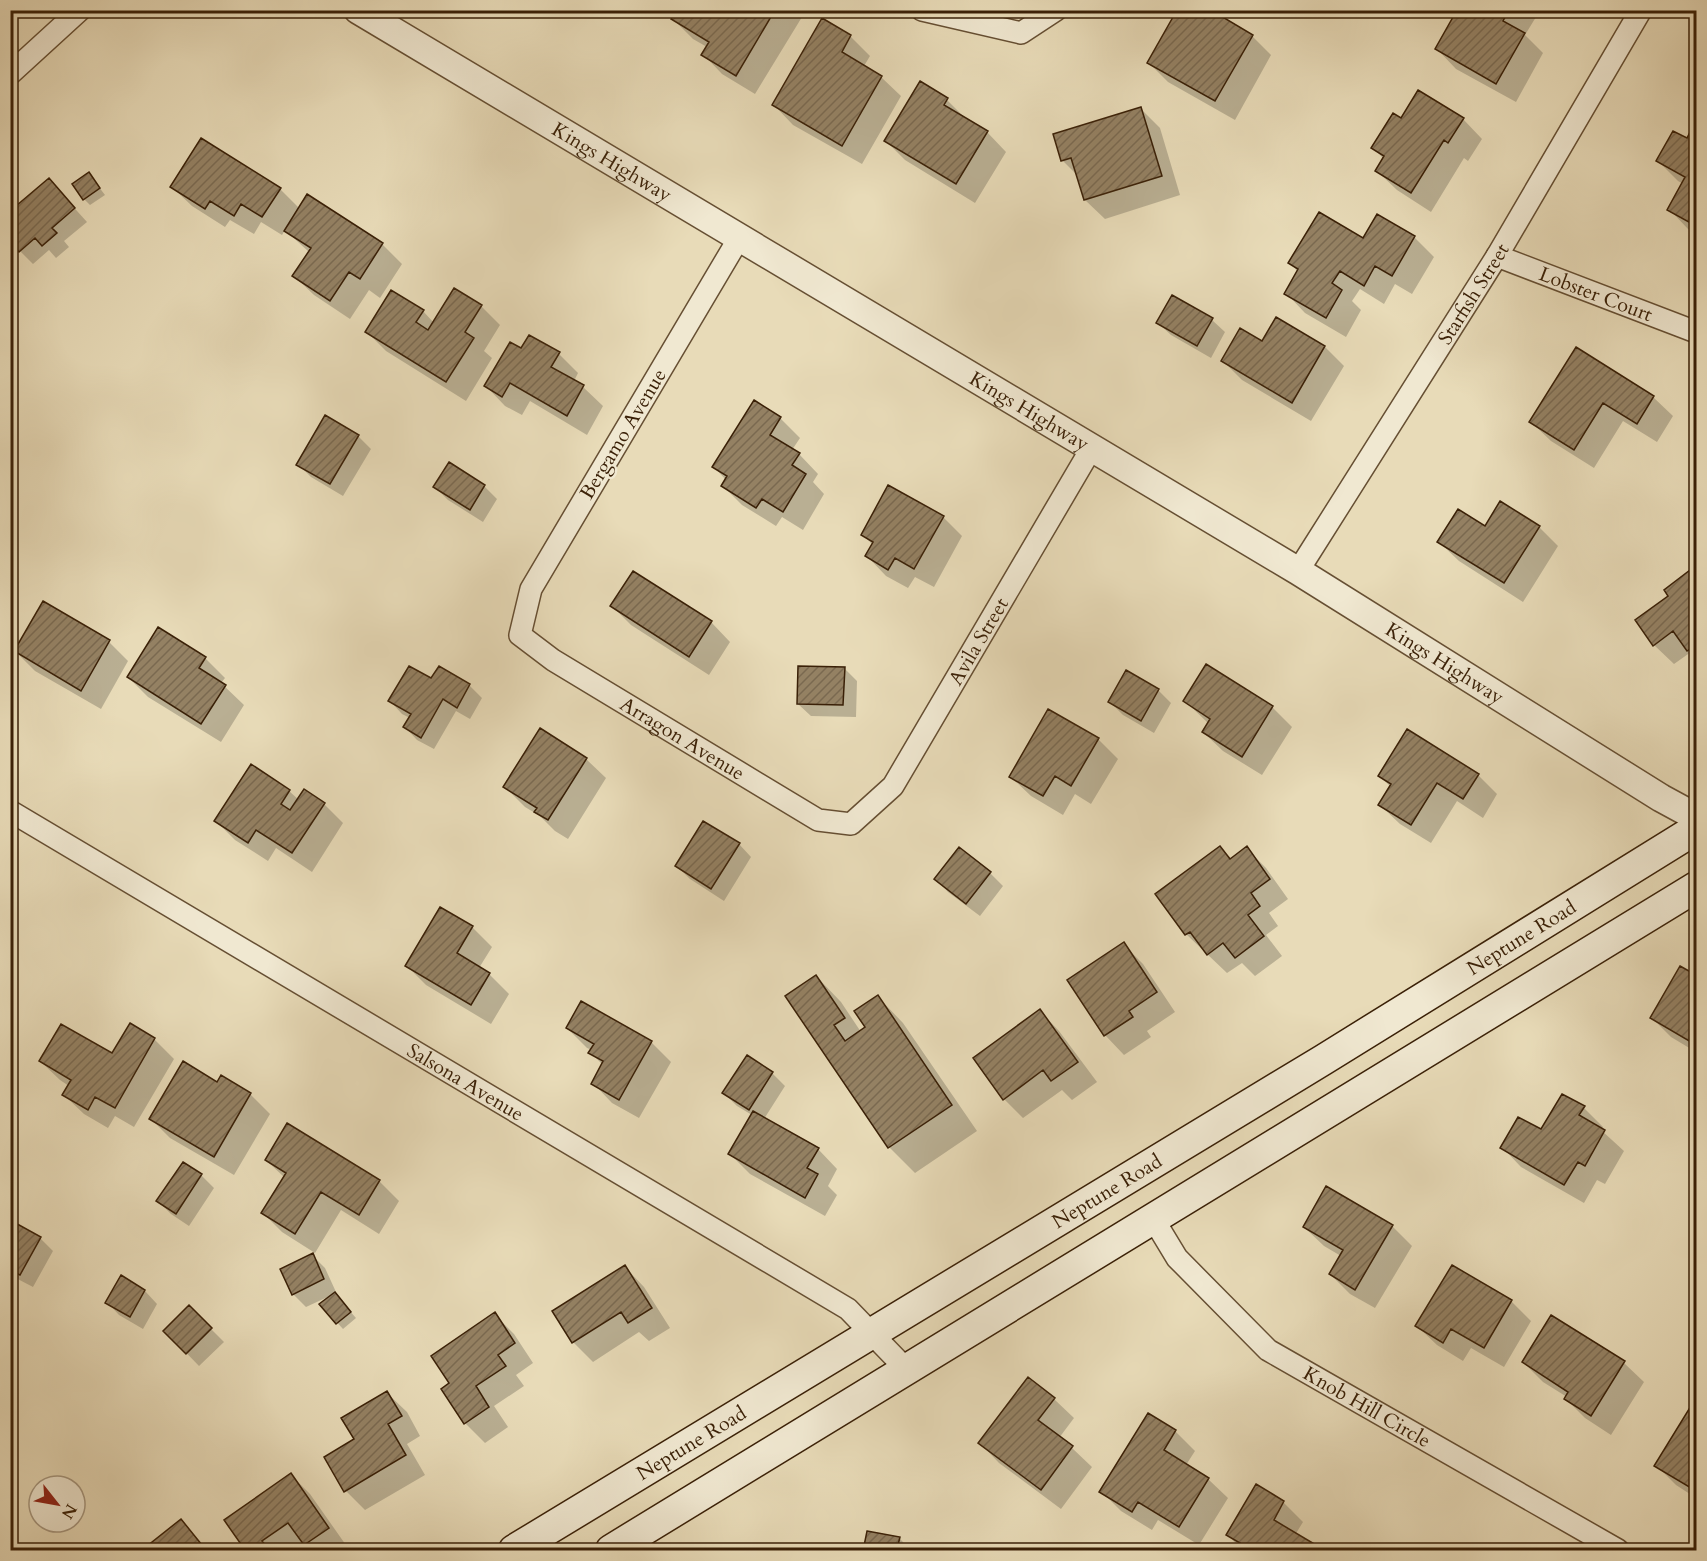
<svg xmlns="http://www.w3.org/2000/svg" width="1707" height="1561" font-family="Cardo,serif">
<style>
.shadow{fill:#0003}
.building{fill:url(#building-hatch);stroke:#3a2007;stroke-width:1.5}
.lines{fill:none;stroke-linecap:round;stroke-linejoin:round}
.minor-casing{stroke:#664f33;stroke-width:24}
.tertiary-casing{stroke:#664f33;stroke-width:30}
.secondary-casing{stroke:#3a2007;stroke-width:33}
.minor{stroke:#f0e8d1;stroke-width:21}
.tertiary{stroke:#f0e8d1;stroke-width:27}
.secondary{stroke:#f0e8d1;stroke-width:30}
.labels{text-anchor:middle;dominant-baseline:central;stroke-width:5;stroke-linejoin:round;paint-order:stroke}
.street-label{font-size:20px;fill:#3a2007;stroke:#f0e8d1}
</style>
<defs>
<pattern id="building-hatch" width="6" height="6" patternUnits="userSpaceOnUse" patternTransform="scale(1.5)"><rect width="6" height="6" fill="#948163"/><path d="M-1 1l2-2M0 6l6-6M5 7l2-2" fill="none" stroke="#7a6950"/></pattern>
</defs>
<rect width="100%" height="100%" fill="#e8dbb8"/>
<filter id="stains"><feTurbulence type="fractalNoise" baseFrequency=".00333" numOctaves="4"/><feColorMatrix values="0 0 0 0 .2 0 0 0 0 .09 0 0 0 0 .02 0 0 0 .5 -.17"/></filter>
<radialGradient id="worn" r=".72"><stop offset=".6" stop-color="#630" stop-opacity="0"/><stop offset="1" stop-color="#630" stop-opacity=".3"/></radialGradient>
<path class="shadow" d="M678 10H795L802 17 755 94 722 74 703 54 707 47 693 39 673 19Z
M1458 10H1530L1536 17 1525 35 1543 53 1516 102 1456 69 1437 49Z
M850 36 870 56 864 66 881 77 901 96 862 164 793 125 774 105Z
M1252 36 1271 55 1235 120 1168 82 1149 63Z
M947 100 966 119 987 132 1006 152 975 203 905 160 886 141Z
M1141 109 1160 128 1180 195 1105 219 1085 200 1078 176 1062 160Z
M1463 119 1482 139 1468 161 1464 158 1431 212 1397 190 1377 171 1384 159 1373 148 1401 120Z
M1696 123V233L1688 229 1669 209 1683 184 1678 181 1658 161 1687 140Z
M89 174 105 195 90 205 84 199Z
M49 180 87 222 64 241 69 247 56 258 49 250 33 264 20 251Z
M172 187 280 189 300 209 308 196 382 244 402 264 380 298 369 290 350 319 314 295 294 276 309 252 285 230 282 235 261 222 254 234 230 220 225 227 192 206Z
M1414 237 1434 257 1412 294 1395 284 1384 304 1360 289 1352 301 1361 310 1346 337 1305 313 1286 293 1298 272 1290 263 1364 240Z
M1172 298 1212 320 1225 332 1211 358 1171 335 1158 323Z
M481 306 500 325 484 351 492 358 466 401 386 351 367 332 423 311 434 323Z
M1263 343 1325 347 1344 366 1311 421 1242 380 1223 361Z
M1576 349 1653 397 1673 416 1657 442 1623 421 1594 468 1551 441 1531 422Z
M522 350 559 354 578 373 574 381 583 387 603 406 587 435 530 401 522 415 505 406 486 386Z
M780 418 800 438 792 450 799 454 818 474 813 482 824 494 803 530 782 517 776 526 742 505 723 486 726 480 714 467Z
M358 436 371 449 343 496 311 477 298 464Z
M449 464 484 486 497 499 483 522 448 500 435 487Z
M943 517 962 536 934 587 915 577 908 588 886 576 867 556 873 545 863 535Z
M1539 527 1558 546 1523 602 1459 561 1439 542 1485 528Z
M1690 572 1696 579V658L1691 652 1674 664 1654 645 1670 597Z
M612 606 711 622 730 642 709 675 631 625Z
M158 629 205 658 225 678 221 683 244 705 221 742 148 697 128 677Z
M109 642 128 661 101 709 35 671 15 651Z
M1206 666 1272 707 1292 727 1262 775 1223 751 1203 732 1208 723 1185 701Z
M844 668 857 681 856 717 811 716 798 704Z
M432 680 469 685 482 698 470 719 456 711 434 749 417 740 405 727 410 718 402 714 390 701Z
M1158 690 1171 703 1154 733 1123 715 1110 702Z
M1098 739 1118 759 1091 804 1075 794 1063 815 1031 796 1011 777Z
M586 759 606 778 568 839 555 831 540 816 525 807 505 787Z
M251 766 289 791 299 800 324 804 343 823 312 872 276 848 268 861 235 840 216 821Z
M1478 775 1497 794 1483 818 1457 801 1431 843 1400 824 1380 805 1391 787 1379 776Z
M739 844 751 857 724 901 690 879 677 866Z
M1220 848 1232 859 1246 848 1266 868 1288 899 1269 913 1278 926 1266 935 1282 956 1255 976 1242 963 1227 973 1186 934 1157 894Z
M959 849 990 873 1003 886 980 916 948 892 936 879Z
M472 927 492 947 479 968 489 974 509 994 491 1024 426 985 407 966Z
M1123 944 1143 964 1175 1012 1147 1031 1151 1037 1124 1055 1105 1035 1069 981Z
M1680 968 1696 977V1052L1671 1037 1652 1018Z
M816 976 841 1002 861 1032 868 1028 878 997 903 1023 977 1131 915 1173 889 1147 787 996Z
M582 1003 651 1042 671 1062 639 1118 612 1103 593 1083 603 1065 590 1052 592 1050 587 1048 567 1028Z
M1040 1011 1059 1031 1097 1082 1072 1100 1062 1090 1023 1118 1004 1099Z
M154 1039 174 1059 134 1127 115 1116 108 1128 84 1114 64 1095 69 1086 60 1080 40 1061 113 1055Z
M747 1057 772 1073 785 1086 764 1119 818 1149 837 1169 828 1186 837 1195 825 1216 750 1174 730 1154 752 1115 737 1106 724 1093Z
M221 1077 250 1094 270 1114 234 1175 170 1138 151 1119 217 1084Z
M1584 1108 1603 1127 1601 1130 1624 1151 1605 1184 1597 1180 1584 1203 1521 1167 1502 1147 1541 1132Z
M288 1125 379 1181 399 1201 379 1234 341 1210 315 1253 282 1232 263 1213 285 1178 266 1160Z
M201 1175 214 1188 189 1226 171 1214 158 1201Z
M10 1222 40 1238 53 1251 33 1287 10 1275Z
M1392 1226 1412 1246 1375 1308 1350 1294 1330 1274 1341 1256 1324 1246 1304 1227Z
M312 1255 325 1268 336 1292 334 1293 356 1318 343 1329 321 1305 332 1295 306 1307 293 1294Z
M625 1267 644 1287 670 1328 649 1341 639 1332 593 1362 573 1342Z
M1452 1267 1511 1301 1531 1321 1504 1367 1471 1348 1463 1361 1437 1345 1417 1326Z
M121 1277 145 1291 157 1304 143 1329 119 1315 107 1302Z
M189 1307 224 1342 199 1366 165 1331Z
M494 1314 514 1334 533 1363 516 1375 524 1386 494 1406 508 1427 485 1443 465 1423 443 1390 451 1384Z
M1552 1317 1624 1363 1644 1382 1611 1435 1585 1418 1566 1399 1567 1397 1543 1382 1523 1362Z
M387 1393 407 1412 420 1436 407 1444 425 1475 365 1510 346 1491 356 1439Z
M1054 1399 1074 1418 1059 1438 1072 1448 1092 1467 1061 1509 999 1463 980 1443Z
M1694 1403 1696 1404V1498L1676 1485 1656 1465Z
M1148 1415 1175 1431 1195 1451 1186 1465 1208 1479 1228 1498 1199 1545 1158 1520 1152 1530 1121 1511 1101 1491Z
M291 1475 310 1494 348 1548 344 1550H311L305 1544 295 1550H247L226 1520Z
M1256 1487 1284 1503 1303 1522 1295 1535 1321 1550H1237L1239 1547 1228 1535Z
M181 1521 208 1550H144Z
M899 1538 909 1548 921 1550H853L854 1546 865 1548Z"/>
<path class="building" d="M677 10H775L736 76 701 55 709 42 671 19Z
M1177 10H1211L1253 35 1215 101 1147 63Z
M1457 10H1509L1503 21 1525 33 1496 84 1435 49Z
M822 18 851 35 842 52 882 76 842 146 772 105Z
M920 81 948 98 944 105 988 131 956 184 884 141Z
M1418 90 1464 118 1448 143 1444 140 1411 193 1375 171 1384 156 1371 148 1393 113 1401 118Z
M1141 107 1162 176 1084 200 1071 158 1061 161 1053 134Z
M1696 120V226L1667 210 1685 177 1656 161 1673 131 1687 138Z
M201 138 281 188 262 217 241 204 234 216 210 201 205 209 170 187Z
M89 172 100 188 83 200 72 184Z
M49 178 75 208 52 228 57 233 42 246 35 238 19 252 10 242V211Z
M307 194 383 243 360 279 349 272 330 301 292 276 311 248 284 231Z
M1319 212 1363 238 1377 214 1415 236 1392 276 1375 266 1364 286 1340 271 1332 283 1342 290 1326 318 1284 294 1298 269 1288 263Z
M454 288 482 305 465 332 474 338 446 382 365 332 391 290 424 310 416 322 428 330Z
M1172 295 1213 318 1197 346 1156 323Z
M1276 317 1325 346 1292 403 1221 361 1240 328 1262 341Z
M529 335 560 352 551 367 584 385 567 416 510 383 502 397 484 386 510 342 521 348Z
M1576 347 1654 396 1637 424 1603 403 1574 450 1529 422Z
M754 400 781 417 770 435 800 453 792 465 806 474 783 512 762 499 756 508 721 486 727 476 712 467Z
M325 415 359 435 330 484 296 465Z
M449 462 485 485 470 510 433 487Z
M888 485 944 516 914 569 895 558 888 570 865 556 873 542 861 535Z
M1500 501 1540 526 1504 583 1437 542 1458 509 1485 526Z
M1690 570 1696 579V645L1687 651 1673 631 1653 646 1635 620 1668 596 1664 590Z
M633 571 712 621 689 657 610 606Z
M43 601 110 640 81 691 14 651Z
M158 627 206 657 199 668 226 685 201 724 127 677Z
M1206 664 1273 706 1242 757 1202 732 1210 719 1183 701Z
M409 666 431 678 439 666 470 684 457 708 443 699 421 738 403 727 411 714 388 701Z
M798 666 845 667 843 705 797 704Z
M1126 670 1159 689 1141 721 1108 702Z
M1048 709 1099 738 1071 786 1055 776 1043 796 1009 777Z
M540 728 587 758 548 820 534 812 537 808 503 787Z
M1407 729 1479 774 1463 799 1437 783 1411 825 1378 805 1391 784 1378 776Z
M251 764 290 790 281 804 290 810 304 789 325 803 292 853 256 830 248 843 214 821Z
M703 821 740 843 711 889 675 866Z
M1220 846 1230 859 1247 846 1270 879 1251 893 1260 906 1248 915 1264 936 1235 958 1223 943 1207 955 1190 932 1185 935 1155 894Z
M959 847 991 872 966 904 934 879Z
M440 907 473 926 457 953 490 973 471 1005 405 966Z
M1124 942 1157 992 1129 1011 1133 1017 1104 1036 1067 980Z
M1680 966 1696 975V1045L1650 1018Z
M816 975 845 1018 834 1025 845 1041 865 1027 854 1011 878 995 952 1105 888 1148 785 996Z
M581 1001 652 1041 619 1100 591 1084 603 1061 588 1053 594 1044 566 1028Z
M1040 1009 1078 1062 1051 1081 1043 1070 1003 1100 973 1058Z
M130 1023 155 1038 115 1108 95 1097 88 1110 62 1095 71 1080 39 1061 61 1024 112 1053Z
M747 1055 773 1072 749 1110 722 1093Z
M183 1061 217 1082 221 1075 251 1093 214 1157 149 1119Z
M1562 1094 1585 1106 1579 1115 1605 1130 1585 1166 1578 1162 1564 1185 1500 1148 1518 1117 1541 1129Z
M753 1111 819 1148 807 1168 818 1174 805 1198 728 1154Z
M287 1123 380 1180 359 1215 321 1192 295 1234 261 1213 286 1173 265 1160Z
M183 1162 202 1174 176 1214 156 1201Z
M1326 1186 1393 1225 1355 1290 1329 1274 1343 1250 1303 1227Z
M10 1220 41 1237 20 1275 10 1270Z
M313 1253 324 1279 292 1295 280 1269Z
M625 1265 652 1308 628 1323 621 1312 572 1343 552 1311Z
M1452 1265 1512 1300 1484 1348 1451 1329 1443 1343 1415 1326Z
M121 1275 145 1290 130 1317 105 1303Z
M335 1292 351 1312 336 1324 319 1304Z
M189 1305 212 1328 186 1354 163 1331Z
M495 1312 515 1343 498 1355 506 1366 476 1386 489 1407 464 1424 441 1389 449 1383 431 1356Z
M1551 1315 1625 1361 1591 1416 1564 1399 1568 1392 1522 1362Z
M1028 1377 1055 1398 1038 1420 1073 1446 1041 1490 978 1443Z
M387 1391 402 1416 388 1424 406 1455 344 1492 324 1457 354 1439 341 1418Z
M1694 1401 1696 1402V1491L1654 1466Z
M1148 1413 1176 1430 1164 1450 1209 1478 1179 1527 1138 1502 1132 1512 1099 1492Z
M291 1473 329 1528 304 1545 288 1523 262 1541 268 1548 265 1550H245L224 1520Z
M1256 1484 1284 1501 1274 1520 1321 1548 1319 1550H1235L1240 1543 1226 1535Z
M181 1519 206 1550H142Z
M867 1531 900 1537 898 1545 924 1550H851L853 1544 864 1546Z"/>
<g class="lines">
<g class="minor-casing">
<g id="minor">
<path d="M922 10 1021 33 1056 10"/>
<path d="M10 74 80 10"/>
<path id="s1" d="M739 238 531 589 520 635 553 660 818 820 851 824 893 786 1091 449"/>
<path id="s2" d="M1497 256 1696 332"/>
<path id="s3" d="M1298 571 1497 256 1641 10"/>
<path id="s4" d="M10 811 848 1309 906 1369"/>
<path id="s5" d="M1154 1220 1177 1258 1268 1350 1618 1550"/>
</g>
</g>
<g class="tertiary-casing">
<g id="tertiary">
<path id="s6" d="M358 10 1298 571 1661 798 1696 817"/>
</g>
</g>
<g class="secondary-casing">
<g id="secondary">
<path id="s7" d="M514 1550 1323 1060 1696 829"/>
<path d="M611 1550 1696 887"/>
</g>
</g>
<use href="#minor" class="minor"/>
<use href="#tertiary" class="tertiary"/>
<use href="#secondary" class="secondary"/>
</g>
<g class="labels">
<g class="street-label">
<text stroke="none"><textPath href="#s6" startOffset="296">Kings Highway</textPath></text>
<text stroke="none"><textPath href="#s3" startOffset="328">Starfish Street</textPath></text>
<text stroke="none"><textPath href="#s2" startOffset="106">Lobster Court</textPath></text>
<text stroke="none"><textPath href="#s6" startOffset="782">Kings Highway</textPath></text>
<text transform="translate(623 434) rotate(-59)">Bergamo Avenue</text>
<text stroke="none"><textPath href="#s1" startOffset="1064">Avila Street</textPath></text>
<text stroke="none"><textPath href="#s6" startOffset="1268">Kings Highway</textPath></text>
<text stroke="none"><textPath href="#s1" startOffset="648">Arragon Avenue</textPath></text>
<text stroke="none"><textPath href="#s7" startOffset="1179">Neptune Road</textPath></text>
<text stroke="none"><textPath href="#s4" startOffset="530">Salsona Avenue</textPath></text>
<text stroke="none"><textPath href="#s7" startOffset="693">Neptune Road</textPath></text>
<text stroke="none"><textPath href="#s5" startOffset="288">Knob Hill Circle</textPath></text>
<text stroke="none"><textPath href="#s7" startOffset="207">Neptune Road</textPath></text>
</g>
</g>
<rect width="1707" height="1561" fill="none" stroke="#e8dbb8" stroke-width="36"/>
<rect x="12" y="12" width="1683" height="1537" fill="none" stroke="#3a2007" stroke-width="3"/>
<rect x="18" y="18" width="1671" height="1525" fill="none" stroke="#3a2007" stroke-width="1.5"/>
<g transform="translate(57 1504) rotate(121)"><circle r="28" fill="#f0e8d1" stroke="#a79880" stroke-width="1.5"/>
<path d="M0-4.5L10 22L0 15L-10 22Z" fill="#8f2418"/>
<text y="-9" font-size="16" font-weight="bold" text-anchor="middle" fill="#3a2007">N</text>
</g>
<rect width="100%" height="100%" filter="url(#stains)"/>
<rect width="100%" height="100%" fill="url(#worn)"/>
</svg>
